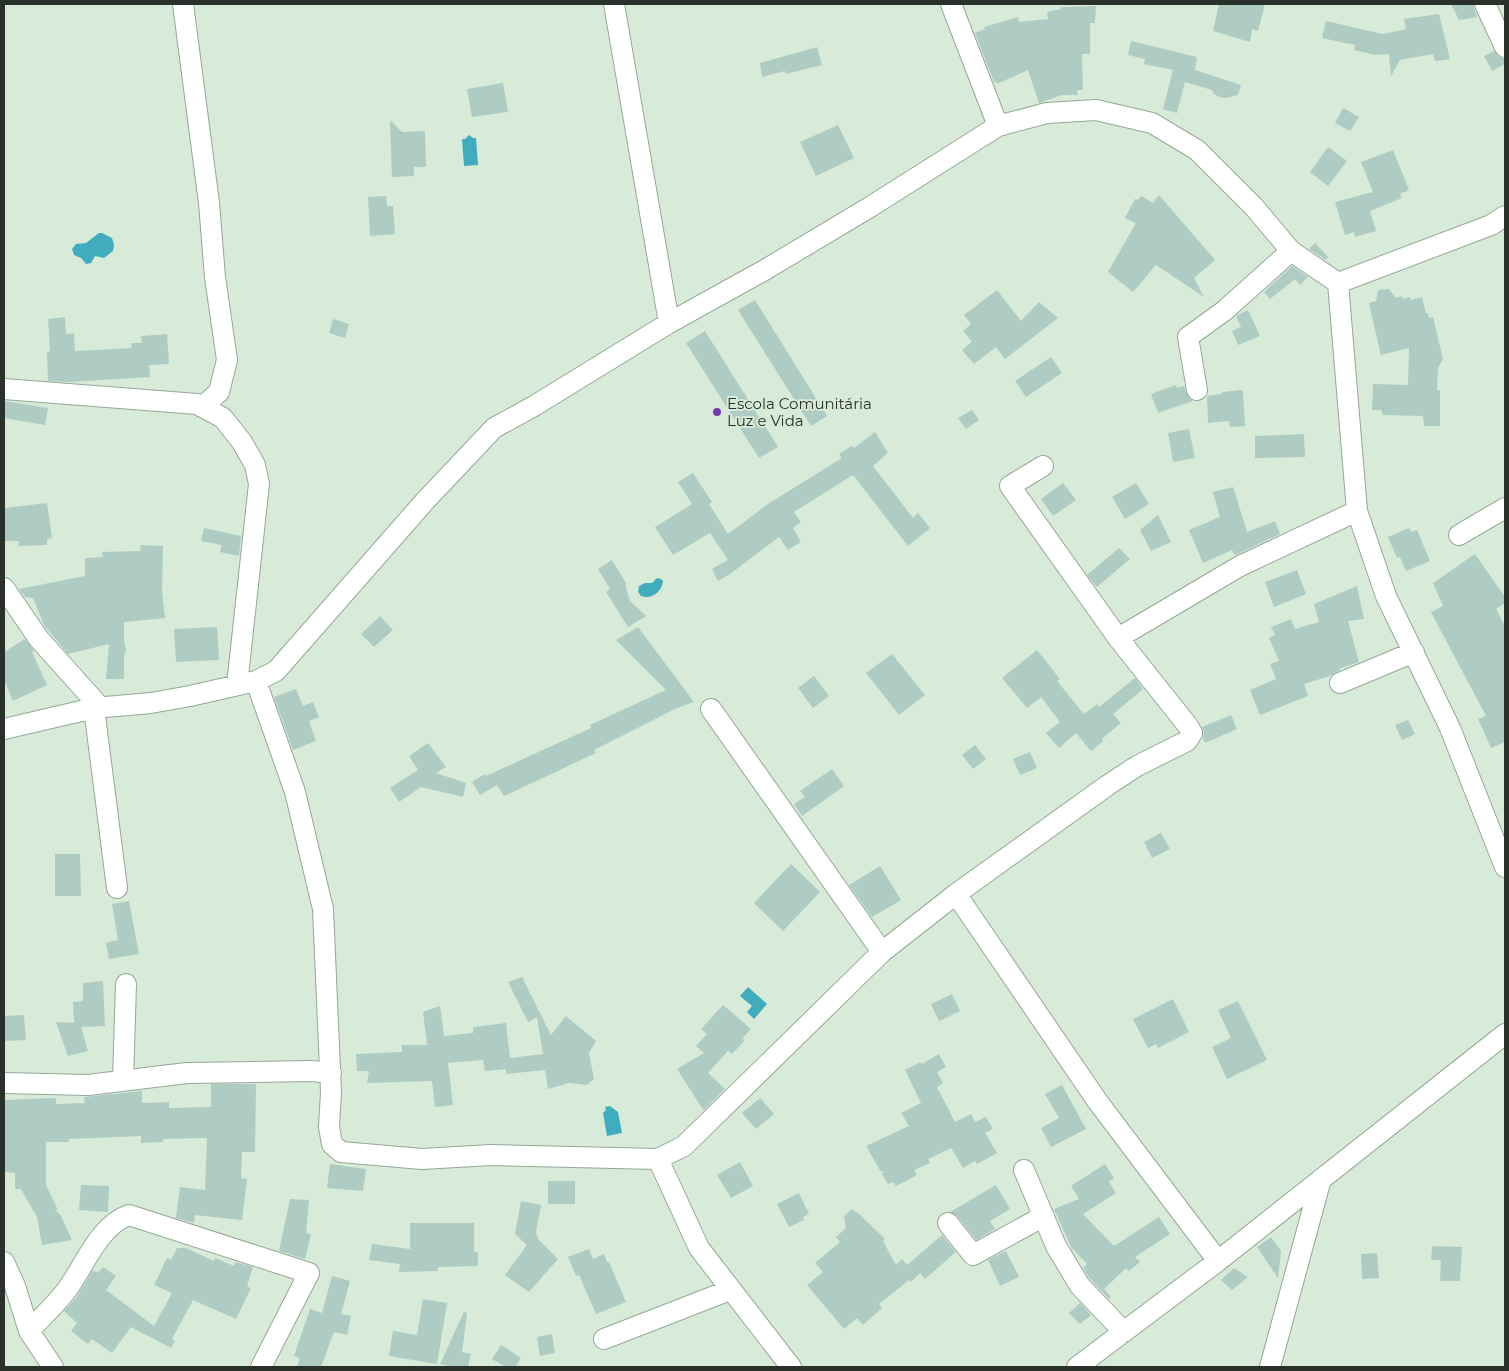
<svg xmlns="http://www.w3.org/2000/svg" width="1509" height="1371" font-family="Montserrat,sans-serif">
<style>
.water{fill:#40adbf}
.building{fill:#aecbc4}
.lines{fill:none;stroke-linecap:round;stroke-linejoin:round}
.minor-casing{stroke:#95a897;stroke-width:22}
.minor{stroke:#fff;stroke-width:20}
.poi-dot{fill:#773bb1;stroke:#d7ebd8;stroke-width:2}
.labels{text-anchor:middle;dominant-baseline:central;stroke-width:4;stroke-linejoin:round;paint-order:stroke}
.poi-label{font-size:15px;fill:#29312a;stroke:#d7ebd8;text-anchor:start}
</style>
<rect width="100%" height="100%" fill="#d7ebd8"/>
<path class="water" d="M469 135 473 138H476L478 165 464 166 462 139H465Z
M99 233H102L112 238 114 245 113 251 104 258 95 256 91 263 86 264 81 258 74 255 72 249 76 244 86 243Z
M657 578 661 579 663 581C662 592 651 600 641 596L638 592 639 586 645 583H652Z
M748 987 767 1004 754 1019 747 1012 752 1006 740 996Z
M610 1106 618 1112 622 1133 607 1136 603 1113 606 1110 605 1107Z"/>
<path class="building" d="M1219 4H1265L1258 31 1252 29 1250 42 1213 31Z
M1451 4H1473L1477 17 1459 20Z
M1096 6 1095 23H1090V54H1082L1083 90H1077L1078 95H1062L1039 103 1028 70 999 83 994 82 975 33 985 29 984 27 1018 17 1019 22 1048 19 1047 12 1061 9V7Z
M1439 14 1450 59 1435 61 1433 54 1400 60 1391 76 1389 54 1375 55 1354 50 1355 45 1322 38 1326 21 1383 34 1406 29 1404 19Z
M1131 41 1197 57 1195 70 1241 85 1238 95 1226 98 1219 97 1214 94 1212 90 1185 82 1177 113 1163 109 1173 70 1144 64 1145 59 1128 55Z
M817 47 822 65 786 74 785 71 762 77 760 63Z
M1494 51 1499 57 1505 59V64L1492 71 1484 56Z
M503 83 508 112 472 117 467 89Z
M1343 108 1359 117 1350 131 1335 123Z
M390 120 402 132 425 131 426 167H414V176L392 177Z
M838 125 854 158 816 176 800 142Z
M1328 147 1347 161 1328 186 1310 172Z
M1393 150 1409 190 1400 194 1402 198 1370 211 1376 231 1355 237 1354 232 1345 235 1335 202 1373 192 1361 162Z
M1159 195 1215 260 1194 278 1204 297 1156 265 1133 292 1108 272 1136 223 1125 218 1135 199 1138 200 1141 196 1153 203Z
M386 196 387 206H393L395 234 370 236 368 197Z
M1315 243 1328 257 1326 260 1309 249Z
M1292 266 1308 277 1300 285 1295 279 1270 299 1264 292Z
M1389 289 1396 298 1402 296V299L1410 297V300L1422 297 1426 313H1428L1429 318 1433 317 1443 359 1438 368 1437 390H1440V426H1424L1423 416 1383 415 1381 410H1372L1373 384 1408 385 1409 348 1381 355 1372 317 1369 303 1376 301 1378 290Z
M997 290 1021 321 1039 302 1058 318 1005 359 996 347 974 364 962 350 972 342 963 331 971 324 964 315Z
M755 300 827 416 811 426 738 310Z
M1248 310 1260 336 1238 345 1232 331 1241 327 1236 316Z
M65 317 66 334 74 333 75 351 132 348 131 343H142L141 336 167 334 169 364 149 365 150 377 70 382 48 381 47 352 50 351 48 319Z
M333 319 349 324 345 338 329 333Z
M705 331 778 447 759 458 686 343Z
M1051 357 1062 373 1026 397 1015 381Z
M1176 385 1177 388 1184 386 1188 397 1193 401 1158 413 1151 394Z
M1242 390 1243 393 1245 426 1230 427 1229 421 1208 423 1207 396 1222 394V392Z
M4 401 48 408 45 425 4 418Z
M972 410 979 420 966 429 958 418Z
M1189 429 1195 458 1173 462 1168 433Z
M875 432 888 453 873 466 913 518 918 513 930 528 908 546 853 475 794 512 801 522 793 528 801 542 788 550 779 537 730 574 718 581 712 569 728 560 710 533 673 555 655 527 692 504 678 482 693 473 712 502 709 504 728 534 768 504 842 458 839 454 852 446 854 448Z
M1304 434 1305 457 1255 458V436Z
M1063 483 1076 500 1053 516 1041 499Z
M1136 483 1149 504 1125 519 1112 497Z
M1233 487 1247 532 1275 521 1280 534 1235 555 1232 550 1203 563 1189 530 1220 517 1213 492Z
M47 503 52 538 47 539V545L18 546 19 541H4V508Z
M1158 515 1171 542 1151 551 1140 530Z
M204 528 241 536 239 556 220 552 222 545 201 541Z
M1409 528 1411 532 1417 530 1430 561 1406 571 1400 557 1397 558 1388 537Z
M141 545 163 546 162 591 165 618 124 622V641L126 650 124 655V679H106L109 644 68 654 44 625 33 598 25 597 19 589 85 576V558L103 557 102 552 140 551Z
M1119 548 1130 559 1097 587 1087 575Z
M1475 554 1505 597V603L1496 609 1505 626V742L1491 748 1478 719 1486 716 1431 612 1443 606 1433 583Z
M612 560 626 583V588L630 601 646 616 628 627 606 592 610 589 598 569Z
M1297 570 1306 594 1274 607 1265 582Z
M1357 586 1364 619 1348 621 1359 662 1339 669 1340 670 1330 676 1304 684 1308 696 1260 715 1250 690 1276 679 1270 664 1279 661 1269 638 1275 635 1271 627 1291 619 1295 629 1319 622 1314 604Z
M380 616 393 630 374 647 361 634Z
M217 627 219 660 176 662 174 629Z
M638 627 694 702 677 708 594 750 596 753 504 796 497 785 480 795 472 782 485 774 486 776 591 728 590 725 666 690 616 640Z
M25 639 34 651 32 652 47 685 13 701 4 680V652Z
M1037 650 1060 679 1057 681 1084 714 1097 704 1099 707 1135 678 1143 689 1113 714 1121 723 1102 739 1103 741 1091 751 1076 733 1059 748 1046 733 1060 722 1041 697 1027 708 1002 678Z
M892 654 925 695 899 715 866 673Z
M814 676 829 696 813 708 798 688Z
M296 689 303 706 313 702 319 717 309 721 316 741 293 750 274 697Z
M1231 715 1237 729 1205 743 1203 738 1204 733 1202 727Z
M1408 720 1415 734 1402 740 1395 725Z
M428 743 446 767 436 773 466 783 463 797 421 787 399 802 390 788 418 770 409 756Z
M975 745 986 759 973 769 962 755Z
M1030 752 1037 768 1020 775 1013 759Z
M832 769 844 786 802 816 794 804 805 797 800 791Z
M1161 833 1170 849 1152 858 1144 842Z
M55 854H80L81 896H55Z
M791 864 820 892 783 931 754 903Z
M880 866 901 900 872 917 849 885Z
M129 901 139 954 109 959 106 943 118 940 112 904Z
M522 977 551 1035 566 1016 596 1041 589 1053 594 1079 587 1085 569 1083 548 1089 545 1070 506 1074V1069L485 1071 483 1060 448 1063 453 1105 435 1107 432 1081 367 1083 369 1071H357L356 1054 402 1052V1045H427L423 1012 440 1006 444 1036 473 1033V1027L506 1023 510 1058 543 1054 537 1017 528 1022 508 982Z
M103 981 105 1026 81 1027 88 1051 68 1056 56 1022 74 1023 73 1002 83 1001V983Z
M952 994 960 1011 939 1021 931 1004Z
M1173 999 1189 1032 1158 1048 1156 1044 1148 1048 1133 1019Z
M1238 1001 1267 1060 1227 1079 1212 1047 1231 1038 1218 1010Z
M723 1005 751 1029 742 1039 745 1040 732 1054 728 1051 708 1073 725 1089 704 1110 700 1105 677 1069 704 1053 696 1046 707 1034 701 1029Z
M24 1015 26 1040 4 1041V1016Z
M939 1054 946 1067 937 1072 943 1083 937 1087 955 1122 971 1114 975 1122 986 1117 993 1129 985 1133 997 1153 977 1164 975 1161 963 1168 951 1148 928 1159 930 1163 914 1170 917 1175 896 1186 893 1182 888 1184 882 1174 884 1171 881 1172 866 1146 909 1126 901 1113 921 1103 905 1070 921 1062 922 1064Z
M211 1084H256L255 1152H242L241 1178 247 1179 242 1220 195 1215 194 1223 176 1218 180 1187 205 1190 207 1138 163 1139V1142L141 1143V1136L69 1139V1142H46V1185L58 1210 55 1209 61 1216 72 1240 42 1245 37 1217 21 1189H15V1173L4 1172V1100L56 1098V1104L85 1103 84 1097 142 1091V1103L169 1102V1108L211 1107Z
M1062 1085 1086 1129 1051 1147 1041 1128 1059 1118 1045 1094Z
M760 1098 774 1114 756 1129 742 1113Z
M740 1162 753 1186 731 1198 717 1175Z
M330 1164 366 1169 363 1191 327 1188Z
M1105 1164 1114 1178 1109 1182 1116 1193 1083 1214 1114 1246 1159 1217 1170 1234 1135 1257 1140 1262 1129 1271 1126 1268 1104 1289 1111 1297 1109 1299 1090 1279 1083 1268 1087 1264 1071 1247 1054 1209 1079 1199 1071 1186Z
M548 1181H575V1204H548Z
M81 1185 109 1186 108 1212 79 1210Z
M996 1185 1010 1209 990 1221 995 1229 976 1240 957 1216 950 1212Z
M799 1193 809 1214 803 1217 804 1220 789 1227 777 1204Z
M290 1199 309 1200 306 1233 311 1234 305 1259 279 1251Z
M521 1201 541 1205 536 1232 538 1239 558 1259 529 1292 505 1275 527 1245 515 1234Z
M851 1209 858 1213 885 1239 883 1241 896 1265 902 1259 907 1265 942 1235 956 1252 925 1279 920 1273 911 1282 909 1280 879 1304 882 1308 863 1325 857 1318 844 1329 807 1285 823 1272 815 1263 840 1242 836 1237 846 1228 844 1217Z
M410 1223H474V1252H478V1266L438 1267V1271L399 1272 400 1264 369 1260 372 1244 410 1249Z
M1271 1237 1281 1251 1278 1278 1257 1247Z
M1432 1246 1462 1247 1460 1281H1440L1441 1260H1431Z
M177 1248H186L214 1261 215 1258 234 1266 235 1262 253 1267 247 1286 251 1288 236 1319 193 1300 172 1339 175 1341 171 1348 131 1327 112 1353 92 1339 88 1344 71 1331 77 1323 64 1311 76 1298 93 1270 98 1273 103 1267 116 1276 106 1290 154 1326 172 1293 154 1285 167 1258 171 1260Z
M589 1249 593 1259 604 1254 607 1262H609L626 1302 596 1314 579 1275 576 1276 568 1257Z
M1006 1251 1019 1277 1000 1286 988 1260Z
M1377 1253 1379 1278 1362 1279 1361 1254Z
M1234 1268 1248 1277 1232 1290 1221 1280Z
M332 1276 350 1281 341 1314 351 1316 347 1335 334 1332 321 1367H297L300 1358 294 1356 310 1309 322 1313Z
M423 1299 447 1303 437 1364 389 1356 393 1331 417 1335Z
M1080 1303 1091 1315 1080 1324 1069 1313Z
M464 1312 467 1313 462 1352 471 1354 468 1367H453L440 1364Z
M552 1334 555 1353 540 1356 537 1337Z
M501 1345 521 1358 515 1367H506L492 1359Z"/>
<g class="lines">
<g class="minor-casing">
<path id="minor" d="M183 4 209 203 215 277 227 360 219 392 202 407
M614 4 669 323
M951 4 998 126
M1485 4 1505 47
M1338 283 1357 511 1386 596 1450 728 1505 867
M4 389 197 404 223 418 242 442 255 465 259 484 237 685
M1197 390 1188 337 1224 311 1291 251
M1459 535 1505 508
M4 588 39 639 100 707
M1118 638 1240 566 1357 511
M256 681 295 792 323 909 331 1092 329 1127 332 1144 341 1152 422 1159 491 1155 658 1159 684 1146 882 952 956 894 1108 785 1137 766 1187 741 1192 733 1188 726 1118 638 1010 486 1043 466
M1340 683 1414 652
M94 708 117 888
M711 709 882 952
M4 729 94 708 151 703 190 696 256 681 276 671 425 501 494 428 534 406 669 323 763 271 870 207 998 126 1047 113 1096 110 1152 123 1197 150 1254 207 1291 251 1338 283 1491 225 1505 216
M956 894 1098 1102 1218 1261
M123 1081 126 984
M4 1083 88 1085 187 1073 311 1071 331 1073
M658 1159 699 1248 791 1367
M1024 1170 1056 1246 1080 1286 1124 1332
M948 1223 973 1255 1044 1216
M4 1262 15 1286 29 1331 53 1367
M29 1331C41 1318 55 1305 66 1291 84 1267 99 1225 129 1215L309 1273 261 1367
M604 1339 730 1290
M1077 1367 1218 1261 1505 1034
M1270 1367 1321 1179"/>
</g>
<use href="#minor" class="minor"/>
</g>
<circle class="poi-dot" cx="717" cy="412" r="5"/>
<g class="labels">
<g class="poi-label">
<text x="727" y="403">Escola Comunitária<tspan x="727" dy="17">Luz e Vida</tspan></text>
</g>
</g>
<rect width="1509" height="1371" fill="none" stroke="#29312a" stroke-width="10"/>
</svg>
